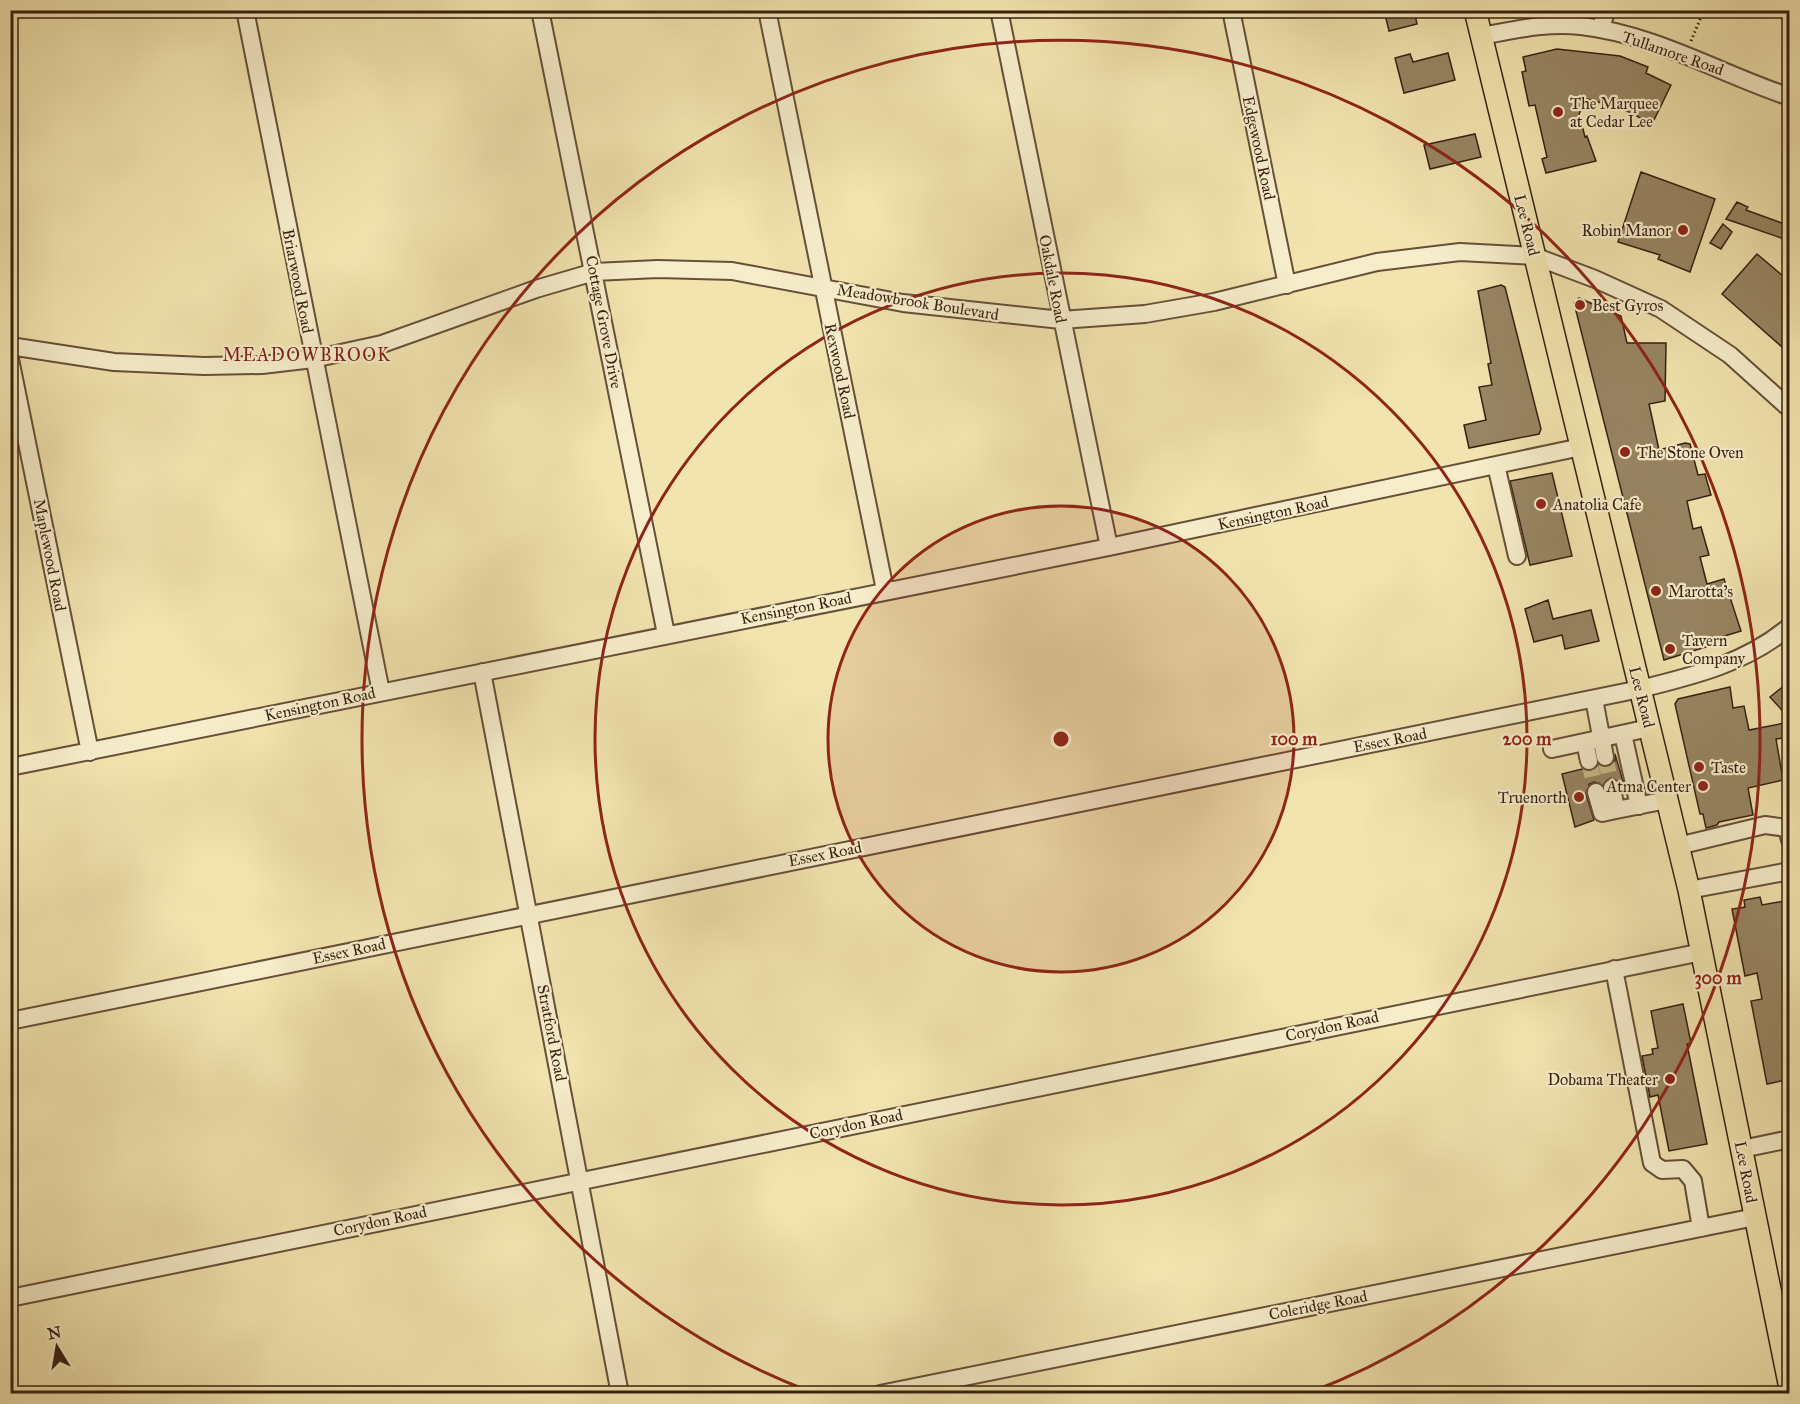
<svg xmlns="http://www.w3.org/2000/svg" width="1800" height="1404" font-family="'IM FELL Great Primer',serif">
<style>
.building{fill:#988563;stroke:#361f10;stroke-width:1.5}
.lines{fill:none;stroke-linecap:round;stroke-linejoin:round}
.minor-tunnel{stroke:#ccbd8f;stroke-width:16;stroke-dasharray:16 8;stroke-linecap:butt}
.minor-casing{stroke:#655038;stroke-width:20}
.major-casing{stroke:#361f10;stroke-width:24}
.path{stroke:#361f10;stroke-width:3;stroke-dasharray:1.5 3;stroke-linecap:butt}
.minor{stroke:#f7edcb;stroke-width:16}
.major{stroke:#f2e4af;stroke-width:21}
.ring{fill:none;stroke:#8f2418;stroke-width:3}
.poi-dot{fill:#8f2418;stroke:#f7edcb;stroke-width:2}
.labels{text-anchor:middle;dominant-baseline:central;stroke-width:4.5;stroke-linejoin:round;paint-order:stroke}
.street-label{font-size:16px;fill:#361f10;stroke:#f7edcb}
.poi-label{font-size:16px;fill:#361f10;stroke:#f7edcb;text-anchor:start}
.neighbourhood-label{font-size:18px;letter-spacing:1.5px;fill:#7a1f14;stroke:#f7edcb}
.centre{fill:#8f2418;stroke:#f7edcb;stroke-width:3}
.ring-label{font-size:18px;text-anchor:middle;font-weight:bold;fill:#8f2418;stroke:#f7edcb;stroke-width:4.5;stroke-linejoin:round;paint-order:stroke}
</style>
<rect width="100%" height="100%" fill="#f2e4af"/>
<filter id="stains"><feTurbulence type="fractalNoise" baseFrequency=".00333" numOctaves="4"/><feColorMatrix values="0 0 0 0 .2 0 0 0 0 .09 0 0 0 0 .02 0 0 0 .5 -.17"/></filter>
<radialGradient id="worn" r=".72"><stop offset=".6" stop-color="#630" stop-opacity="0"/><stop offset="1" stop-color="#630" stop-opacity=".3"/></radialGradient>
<path class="building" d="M1384 10H1414L1417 24 1389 31Z
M1557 49 1620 56 1648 67 1646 73 1671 85 1652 124 1623 109 1587 99 1579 114 1585 137 1587 136 1596 161 1546 173 1542 159 1547 157 1535 105 1529 106 1522 72 1526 71 1523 57Z
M1448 53 1455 80 1404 93 1395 58 1410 54 1413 62Z
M1475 134 1481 157 1430 169 1424 145Z
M1641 172 1715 199 1690 272 1658 259 1660 255 1618 242Z
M1737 202 1748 207 1746 210 1790 226V241L1726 219Z
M1723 224 1732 232 1721 249 1710 243Z
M1757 254 1790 282V354L1722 294Z
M1501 285 1505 287 1541 429 1539 434 1469 448 1464 425 1486 420 1479 387 1492 385 1488 364 1491 363 1478 291Z
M1579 298 1621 316 1627 343H1666L1665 401 1649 404 1659 450 1685 443 1690 444 1698 475 1705 474 1711 495 1687 501 1693 529 1701 527 1709 555 1700 557 1707 584 1724 579 1741 631 1708 641 1709 646 1664 660 1574 303Z
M1552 473 1572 556 1530 565 1510 481Z
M1548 600 1553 619 1591 610 1599 641 1565 649 1562 635 1534 642 1525 609Z
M1790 681V719L1770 697Z
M1730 687 1733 708 1744 706 1749 730 1790 722V737L1776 739 1783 780 1748 788 1753 815 1719 822 1717 825 1706 828 1703 814H1700L1675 704 1678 699Z
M1615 754 1624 785 1611 778 1602 784 1594 782 1589 784 1586 794 1594 820 1575 827 1562 774 1582 769 1592 771 1599 765 1608 767 1615 761Z
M1760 897 1762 905 1790 900V1079L1767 1084 1751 1001 1762 999 1757 973 1745 976 1732 909 1745 907 1744 900Z
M1683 1004 1691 1043 1687 1044 1707 1144 1669 1151 1658 1095 1650 1097 1642 1056 1653 1054 1652 1049 1658 1048 1651 1011Z"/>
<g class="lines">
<path class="minor-tunnel" d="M1605 757 1612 788
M1589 761 1596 792"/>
<g class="minor-casing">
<path id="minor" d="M245 10 381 692
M540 10 666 634
M767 10 885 590
M999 10 1109 547
M1231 10 1287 285
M1600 29 1607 10
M1481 36C1514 30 1548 22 1581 26 1654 34 1721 74 1790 97
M10 346 114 362 204 366 262 365 313 359 382 344 536 289 594 272 658 269 732 271 903 303 1061 320 1145 314 1214 302 1377 262 1460 252 1534 256 1595 279 1661 309 1730 355 1790 409
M10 359 90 752
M1496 465 1517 556
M482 672 620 1394
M1594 699 1605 757
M1623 734 1639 806
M1585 742 1589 761
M1552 749 1649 728
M10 767 1109 547 1581 447
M1612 788 1616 810 1667 800
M1596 792 1602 813 1616 810
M1678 846 1765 825 1787 828 1790 840
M1689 890 1790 871
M1614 969 1652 1163 1662 1170 1683 1169 1693 1181 1701 1228
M10 1021 1640 689C1693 676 1747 663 1790 626
M1742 1149 1790 1139
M10 1298 1702 952
M880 1394 1755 1217"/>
</g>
<g class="major-casing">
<path id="major" d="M1475 10 1689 890 1790 1388"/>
</g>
<path class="path" d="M1691 41 1704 10"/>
<use href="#minor" class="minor"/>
<use href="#major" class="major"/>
</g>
<circle cx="1061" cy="739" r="233" fill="#8f2418" fill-opacity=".12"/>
<g class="ring">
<circle cx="1061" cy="739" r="233"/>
<circle cx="1061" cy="739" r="466"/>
<path d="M811 1392A699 699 0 1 1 1311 1392"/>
</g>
<g class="poi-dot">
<circle cx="1558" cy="112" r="6"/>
<circle cx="1683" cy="230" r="6"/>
<circle cx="1580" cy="305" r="6"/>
<circle cx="1625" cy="452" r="6"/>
<circle cx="1541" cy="504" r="6"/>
<circle cx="1656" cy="591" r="6"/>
<circle cx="1670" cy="649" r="6"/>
<circle cx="1699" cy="767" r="6"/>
<circle cx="1703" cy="786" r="6"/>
<circle cx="1579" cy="797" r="6"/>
<circle cx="1670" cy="1079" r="6"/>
</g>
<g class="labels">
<g class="street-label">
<text transform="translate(1673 53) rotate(19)">Tullamore Road</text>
<text transform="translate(1259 148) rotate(78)">Edgewood Road</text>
<text transform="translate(1527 225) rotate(76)">Lee Road</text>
<text transform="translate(1053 279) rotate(79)">Oakdale Road</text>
<text transform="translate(298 281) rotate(79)">Briarwood Road</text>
<text transform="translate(918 302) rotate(9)">Meadowbrook Boulevard</text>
<text transform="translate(604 322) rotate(79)">Cottage Grove Drive</text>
<text transform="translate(840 371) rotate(78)">Rexwood Road</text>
<text transform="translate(1273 513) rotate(-12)">Kensington Road</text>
<text transform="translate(50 555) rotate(79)">Maplewood Road</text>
<text transform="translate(796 608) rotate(-11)">Kensington Road</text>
<text transform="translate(1642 697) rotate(76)">Lee Road</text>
<text transform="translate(320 704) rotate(-12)">Kensington Road</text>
<text transform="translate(1390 740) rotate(-11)">Essex Road</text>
<text transform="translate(825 854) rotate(-11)">Essex Road</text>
<text transform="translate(349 951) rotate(-12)">Essex Road</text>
<text transform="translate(1332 1026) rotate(-12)">Corydon Road</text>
<text transform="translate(552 1033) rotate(79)">Stratford Road</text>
<text transform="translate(856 1124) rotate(-12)">Corydon Road</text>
<text transform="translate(1746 1172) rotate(79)">Lee Road</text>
<text transform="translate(380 1221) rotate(-12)">Corydon Road</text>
<text transform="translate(1318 1305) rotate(-11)">Coleridge Road</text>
</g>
<g class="poi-label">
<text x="1570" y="103">The Marquee<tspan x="1570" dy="18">at Cedar Lee</tspan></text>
<text x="1671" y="230" text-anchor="end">Robin Manor</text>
<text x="1592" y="305">Best Gyros</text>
<text x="1637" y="452">The Stone Oven</text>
<text x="1553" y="504">Anatolia Cafe</text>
<text x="1668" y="591">Marotta's</text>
<text x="1682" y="640">Tavern<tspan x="1682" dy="18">Company</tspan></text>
<text x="1711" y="767">Taste</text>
<text x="1691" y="786" text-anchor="end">Atma Center</text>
<text x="1567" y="797" text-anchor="end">Truenorth</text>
<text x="1658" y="1079" text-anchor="end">Dobama Theater</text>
</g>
<g class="neighbourhood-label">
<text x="307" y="355">MEADOWBROOK</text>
</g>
</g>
<circle cx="1061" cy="739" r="9" class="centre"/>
<g class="ring-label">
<text x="1294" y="745">100 m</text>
<text x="1527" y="745">200 m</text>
<text x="1718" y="984">300 m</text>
</g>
<rect width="1800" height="1404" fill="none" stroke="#f2e4af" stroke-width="36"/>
<rect x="12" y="12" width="1776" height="1380" fill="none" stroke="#361f10" stroke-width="3"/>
<rect x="18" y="18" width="1764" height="1368" fill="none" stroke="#361f10" stroke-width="1.5"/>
<g transform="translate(57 1347) rotate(349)" stroke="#f7edcb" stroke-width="4.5" paint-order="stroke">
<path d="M0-4.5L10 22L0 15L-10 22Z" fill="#361f10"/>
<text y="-9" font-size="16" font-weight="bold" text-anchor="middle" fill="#361f10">N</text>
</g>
<rect width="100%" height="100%" filter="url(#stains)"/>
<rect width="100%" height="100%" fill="url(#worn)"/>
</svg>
